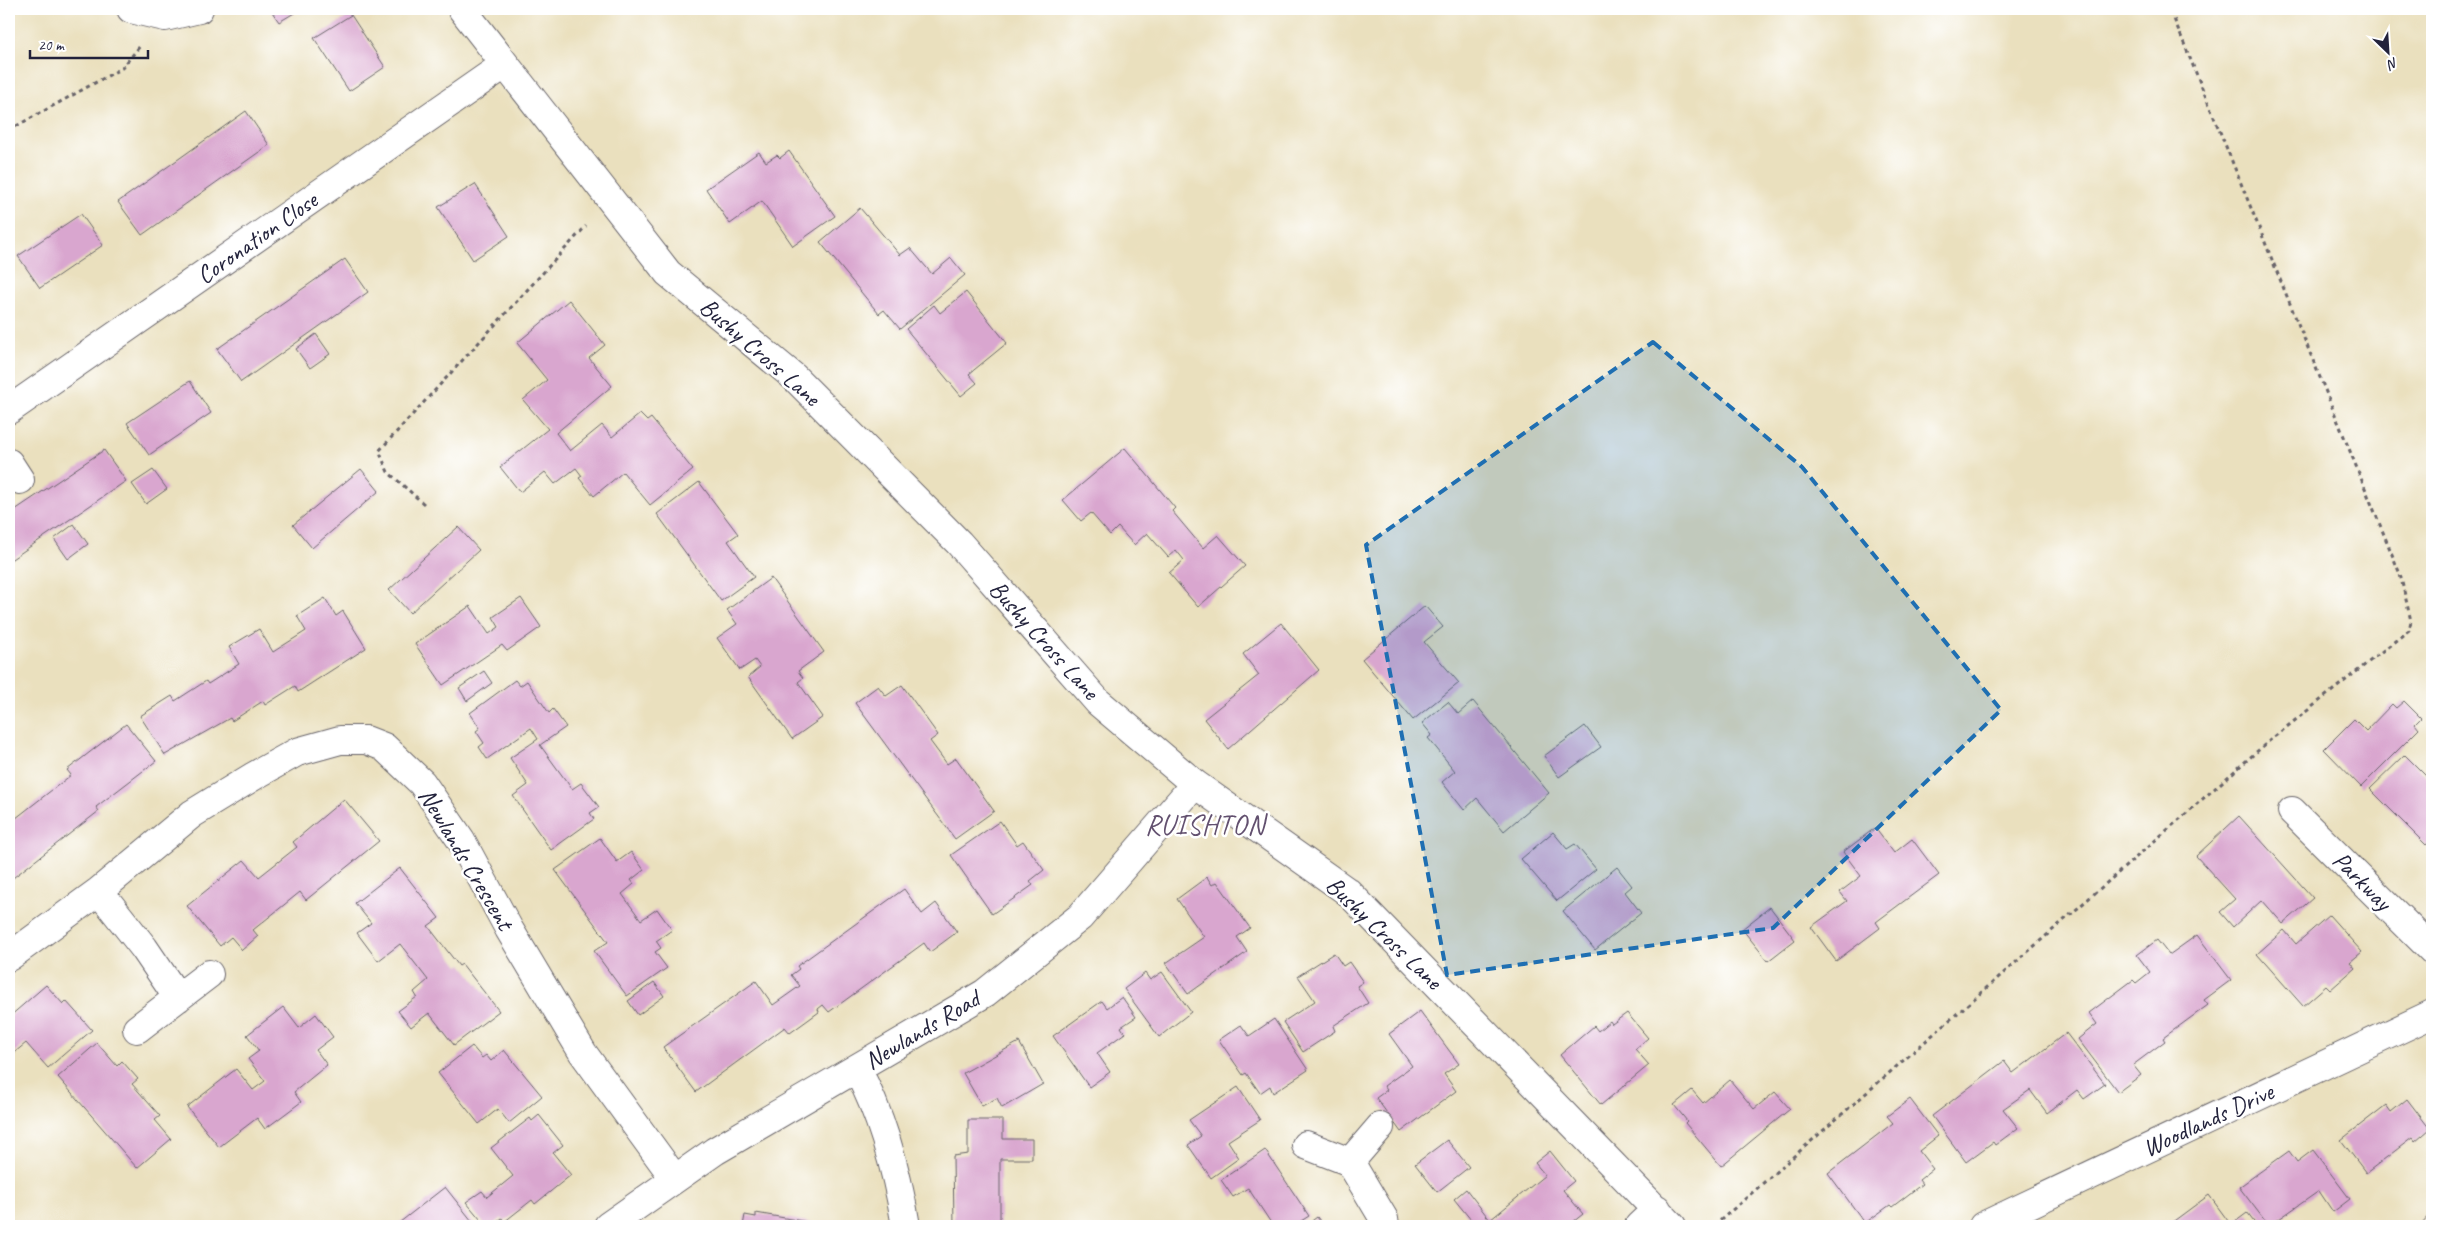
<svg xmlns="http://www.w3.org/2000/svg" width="2441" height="1235" font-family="Caveat,sans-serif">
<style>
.building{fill:#d9a6cf}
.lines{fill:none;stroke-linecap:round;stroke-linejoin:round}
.minor-casing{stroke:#686469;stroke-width:30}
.path{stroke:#686469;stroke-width:3;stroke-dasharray:4 4;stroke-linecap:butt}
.minor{stroke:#fff;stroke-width:28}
.marked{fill:#1f6fb2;fill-opacity:0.2;stroke:#1f6fb2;stroke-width:4;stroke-dasharray:10 6;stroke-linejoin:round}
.labels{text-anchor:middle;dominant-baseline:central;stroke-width:5;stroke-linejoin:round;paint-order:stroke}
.street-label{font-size:25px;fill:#22223b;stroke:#fff}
.quarter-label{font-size:28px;letter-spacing:1px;fill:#62506f;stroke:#fff}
</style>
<rect width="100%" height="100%" fill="#fff"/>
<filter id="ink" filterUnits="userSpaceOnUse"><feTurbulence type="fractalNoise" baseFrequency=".02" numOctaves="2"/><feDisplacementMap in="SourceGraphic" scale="10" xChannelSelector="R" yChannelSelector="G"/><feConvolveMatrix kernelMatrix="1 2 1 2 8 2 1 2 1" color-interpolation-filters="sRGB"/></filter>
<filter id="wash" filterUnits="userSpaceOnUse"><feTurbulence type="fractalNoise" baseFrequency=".0096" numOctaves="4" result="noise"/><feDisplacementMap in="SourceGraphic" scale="20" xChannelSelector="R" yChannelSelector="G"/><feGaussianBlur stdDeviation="1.12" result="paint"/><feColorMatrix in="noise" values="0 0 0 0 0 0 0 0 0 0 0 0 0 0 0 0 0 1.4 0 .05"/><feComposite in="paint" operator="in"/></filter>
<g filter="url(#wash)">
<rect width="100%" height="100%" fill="#eae0be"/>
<g id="blocks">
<path class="building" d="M270 9H301L279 22Z
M351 15 385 67 349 91 314 38Z
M246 111 269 145 142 235 118 202Z
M789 151 835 216 793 246 762 201 730 224 706 189 759 152 766 162 777 155 780 158Z
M475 184 509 236 473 260 438 207Z
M860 208 900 255 910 248 932 274 951 258 965 275 900 329 884 310 879 314 820 242Z
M81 214 103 245 40 288 18 256Z
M345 259 368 292 241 382 217 349Z
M966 292 1007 343 969 374 977 383 961 396 906 329 934 305 940 313Z
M569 300 605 345 589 358 612 386 556 433 570 451 602 425 612 437 640 414 647 421 651 418 693 470 650 505 623 472 594 496 579 478 582 476 576 468 555 484 545 472 520 492 500 467 548 429 523 400 547 380 517 343Z
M316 334 330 354 310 368 296 349Z
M190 381 211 413 149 455 127 423Z
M1125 448 1175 508 1172 511 1203 548 1218 535 1245 566 1198 607 1169 573 1184 560 1176 550 1168 557 1147 533 1134 545 1118 527 1110 535 1091 513 1081 521 1063 500Z
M104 450 126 481 9 561V514Z
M361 469 379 491 312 548 293 525Z
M153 470 167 489 146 504 132 484Z
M699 482 738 534 728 541 754 577 721 601 657 514Z
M74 524 88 544 68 559 54 539Z
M458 527 479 550 410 613 389 590Z
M771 578 824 652 798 671 803 678 798 682 823 717 792 739 748 677 760 667 755 660 740 670 717 638 737 624 727 610Z
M325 598 336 616 343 611 366 648 298 692 295 686 265 705 263 701 232 721 230 718 165 755 140 716 172 696 175 701 206 681 208 684 239 664 229 647 259 629 273 652 306 631 297 616Z
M521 598 541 627 507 651 502 645 443 685 415 644 470 606 489 634 499 627 493 617Z
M1425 606 1443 627 1424 642 1459 683 1413 720 1362 659Z
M1281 623 1319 670 1228 749 1204 719 1259 675 1243 654Z
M484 671 492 683 467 701 459 688Z
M515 680 520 686 527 681 549 713 553 709 566 727 540 745 572 789 581 783 599 807 590 813 594 819 551 850 513 796 528 785 510 758 538 739 531 728 487 759 479 747 484 743 476 731 480 728 470 713Z
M902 685 938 735 930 741 947 764 956 758 994 811 955 839 855 703 878 686 886 696Z
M1473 701 1549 793 1504 831 1477 798 1464 810 1442 782 1455 771 1428 738 1432 735 1422 723 1448 702 1458 714Z
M2404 701 2421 718 2415 724 2419 729 2361 787 2324 749 2354 719 2366 731 2392 704 2396 708Z
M126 724 156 761 96 807 99 811 9 881V820L11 822 71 775 67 770Z
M1585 726 1601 747 1559 777 1544 756Z
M2405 755 2432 782V840L2426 845 2370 789Z
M344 799 379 841 306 900 300 892 253 930 258 936 242 950 231 937 220 946 187 906 244 860 259 877 297 847 293 842Z
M2239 816 2313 898 2283 924 2262 900 2233 927 2220 912 2235 899 2196 856Z
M1000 821 1017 845 1023 841 1044 870 1030 881 1033 885 992 914 951 855Z
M1875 828 1894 853 1912 839 1939 875 1876 922 1880 928 1836 961 1811 927 1847 901 1840 892 1861 876 1843 852Z
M1553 832 1567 849 1575 844 1596 869 1557 901 1521 859Z
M600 838 617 862 631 852 644 870 631 880 634 884 622 894 641 920 657 909 672 930 656 941 661 948 655 952 667 968 627 996 594 951 608 942 555 870Z
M1617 867 1632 886 1625 892 1641 913 1595 950 1563 911Z
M400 868 439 918 428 926 459 966 462 964 499 1011 454 1045 429 1013 411 1027 398 1011 417 997 414 992 428 980 400 944 378 961 357 933 371 923 355 903Z
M1207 877 1212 885 1217 882 1250 928 1237 937 1247 952 1188 994 1166 963 1204 937 1177 899Z
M904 889 922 914 936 903 957 932 930 952 924 943 829 1012 823 1005 818 1009 819 1012 790 1033 785 1027 696 1092 663 1047 756 981 773 1005 800 986 791 975 799 969 797 966Z
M1770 907 1795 940 1768 961 1742 929Z
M2329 915 2362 952 2350 962 2355 968 2330 990 2326 986 2303 1006 2257 954 2284 930 2296 944Z
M2197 935 2231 980 2204 1000 2208 1005 2163 1038 2165 1041 2133 1065 2141 1075 2118 1092 2078 1039 2097 1024 2089 1013 2133 980 2136 983 2150 972 2137 955 2157 940 2169 955Z
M1334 953 1343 966 1349 962 1363 982 1357 986 1368 1003 1333 1026 1335 1031 1303 1052 1283 1022 1315 1001 1298 976Z
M1162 972 1191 1012 1159 1037 1124 989 1145 973 1150 980Z
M654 982 664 996 638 1015 628 1001Z
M46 985 63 1004 66 1001 92 1030 48 1068 26 1043 9 1057V1017Z
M1122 997 1136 1017 1121 1027 1125 1033 1097 1053 1110 1072 1089 1087 1053 1036 1102 1001 1107 1008Z
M283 1007 299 1028 316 1014 333 1037 316 1050 327 1065 294 1092 301 1102 265 1129 257 1118 219 1147 187 1107 236 1069 253 1090 265 1081 248 1059 259 1051 247 1035Z
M1420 1011 1459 1064 1444 1074 1456 1091 1401 1132 1376 1098 1387 1090 1384 1086 1412 1066 1389 1034Z
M1627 1013 1648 1038 1635 1049 1649 1065 1601 1105 1560 1055 1594 1026 1598 1031 1610 1021 1612 1024Z
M1274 1019 1308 1070 1273 1093 1270 1086 1260 1093 1246 1073 1243 1075 1219 1040 1241 1025 1249 1036Z
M2066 1033 2105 1084 2084 1099 2077 1090 2047 1113 2030 1090 2003 1109 2018 1128 1995 1145 1993 1142 1966 1162 1932 1116 2004 1061 2013 1073Z
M1019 1042 1043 1084 1002 1108 997 1098 982 1106 963 1073Z
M97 1043 117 1066 122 1061 138 1079 132 1084 160 1116 155 1120 171 1139 137 1168 58 1077Z
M472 1046 482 1058 486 1055 491 1061 504 1050 542 1096 509 1123 498 1109 479 1124 438 1073Z
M1730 1080 1754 1109 1775 1092 1790 1109 1721 1166 1685 1123 1687 1121 1674 1105 1692 1090 1703 1103Z
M1238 1087 1260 1120 1228 1141 1239 1158 1211 1178 1188 1145 1201 1136 1189 1120Z
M1910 1099 1938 1136 1919 1151 1933 1169 1919 1180 1922 1184 1892 1207 1890 1205 1865 1223 1828 1173 1893 1123 1887 1116Z
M2407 1099 2430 1129 2415 1142 2412 1138 2366 1173 2341 1140 2386 1105 2391 1112Z
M539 1115 563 1145 553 1153 571 1175 535 1204 532 1200 504 1222 502 1218 492 1226H486L466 1202 482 1191 487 1197 513 1176 491 1148 530 1118 532 1121Z
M968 1120H1003V1139H1032V1159H1000V1226H954L953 1156 968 1154Z
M1447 1140 1469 1167 1437 1192 1415 1164Z
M1265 1150 1309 1216 1293 1226H1273L1248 1188 1233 1197 1221 1180Z
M2313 1150 2350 1199 2333 1212 2319 1191 2269 1226 2239 1187 2289 1151 2297 1162Z
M1550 1151 1574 1181 1563 1190 1583 1214 1568 1226H1495L1490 1220 1545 1175 1535 1163Z
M445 1187 476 1226H395Z
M1466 1189 1490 1220 1482 1226H1476L1454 1199Z
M2209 1195 2231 1225 2247 1213 2257 1226H2167Z
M2432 1212V1226H2419Z
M756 1213 825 1225V1226H743L745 1215 756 1217Z
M1317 1217 1324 1226H1305Z"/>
</g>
</g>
<g filter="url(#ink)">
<use href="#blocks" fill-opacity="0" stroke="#686469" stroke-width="1"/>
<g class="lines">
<g class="minor-casing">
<path id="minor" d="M131 9 165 17 199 9
M462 9 668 273 794 377 959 543 1098 702 1195 784 1348 892 1672 1226
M9 410 504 65
M9 463 20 480
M2292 811 2432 950
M99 891 144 948 178 998
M9 957 99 891 192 814 254 776 297 752 340 740H366L384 747 422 783 461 840 509 929 583 1053 675 1179
M137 1029 209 974
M857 1069C883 1118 897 1172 906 1226
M1306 1145 1350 1162 1384 1219 1385 1226
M1350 1162 1380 1127
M608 1226 715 1151 985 993 1080 917 1195 784
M1639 1226 1657 1209
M1983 1226 2432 1014"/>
</g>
<path class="path" d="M9 130 122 68 140 46
M424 504 388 472 379 451 586 226
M1714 1226 2269 741 2409 630 2411 621 2400 574 2170 9"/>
<use href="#minor" class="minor"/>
</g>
</g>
<path class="marked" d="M1653 342 1802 467 2001 710 1773 928 1447 975 1366 545Z"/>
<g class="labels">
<g class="street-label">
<text transform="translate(257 238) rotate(-35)">Coronation Close</text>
<text transform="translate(760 352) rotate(41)">Bushy Cross Lane</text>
<text transform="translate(1044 640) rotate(48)">Bushy Cross Lane</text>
<text transform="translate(466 859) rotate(59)">Newlands Crescent</text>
<text transform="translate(2362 881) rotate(45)">Parkway</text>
<text transform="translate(1384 933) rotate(44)">Bushy Cross Lane</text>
<text transform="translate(922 1030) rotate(-31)">Newlands Road</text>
<text transform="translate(2208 1120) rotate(-25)">Woodlands Drive</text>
</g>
<g class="quarter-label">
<text x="1205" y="824">RUISHTON</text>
</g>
</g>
<rect width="2441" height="1235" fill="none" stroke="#fff" stroke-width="30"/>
<g transform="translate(2388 52) rotate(155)" stroke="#ffffff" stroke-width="4" paint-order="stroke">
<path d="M0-4L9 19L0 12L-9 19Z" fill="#22223b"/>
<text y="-8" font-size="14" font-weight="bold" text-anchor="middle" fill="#22223b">N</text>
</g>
<path d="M30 50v8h118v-8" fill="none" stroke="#22223b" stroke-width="2.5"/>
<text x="38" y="50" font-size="15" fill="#22223b" stroke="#ffffff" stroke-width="4" paint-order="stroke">20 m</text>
</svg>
